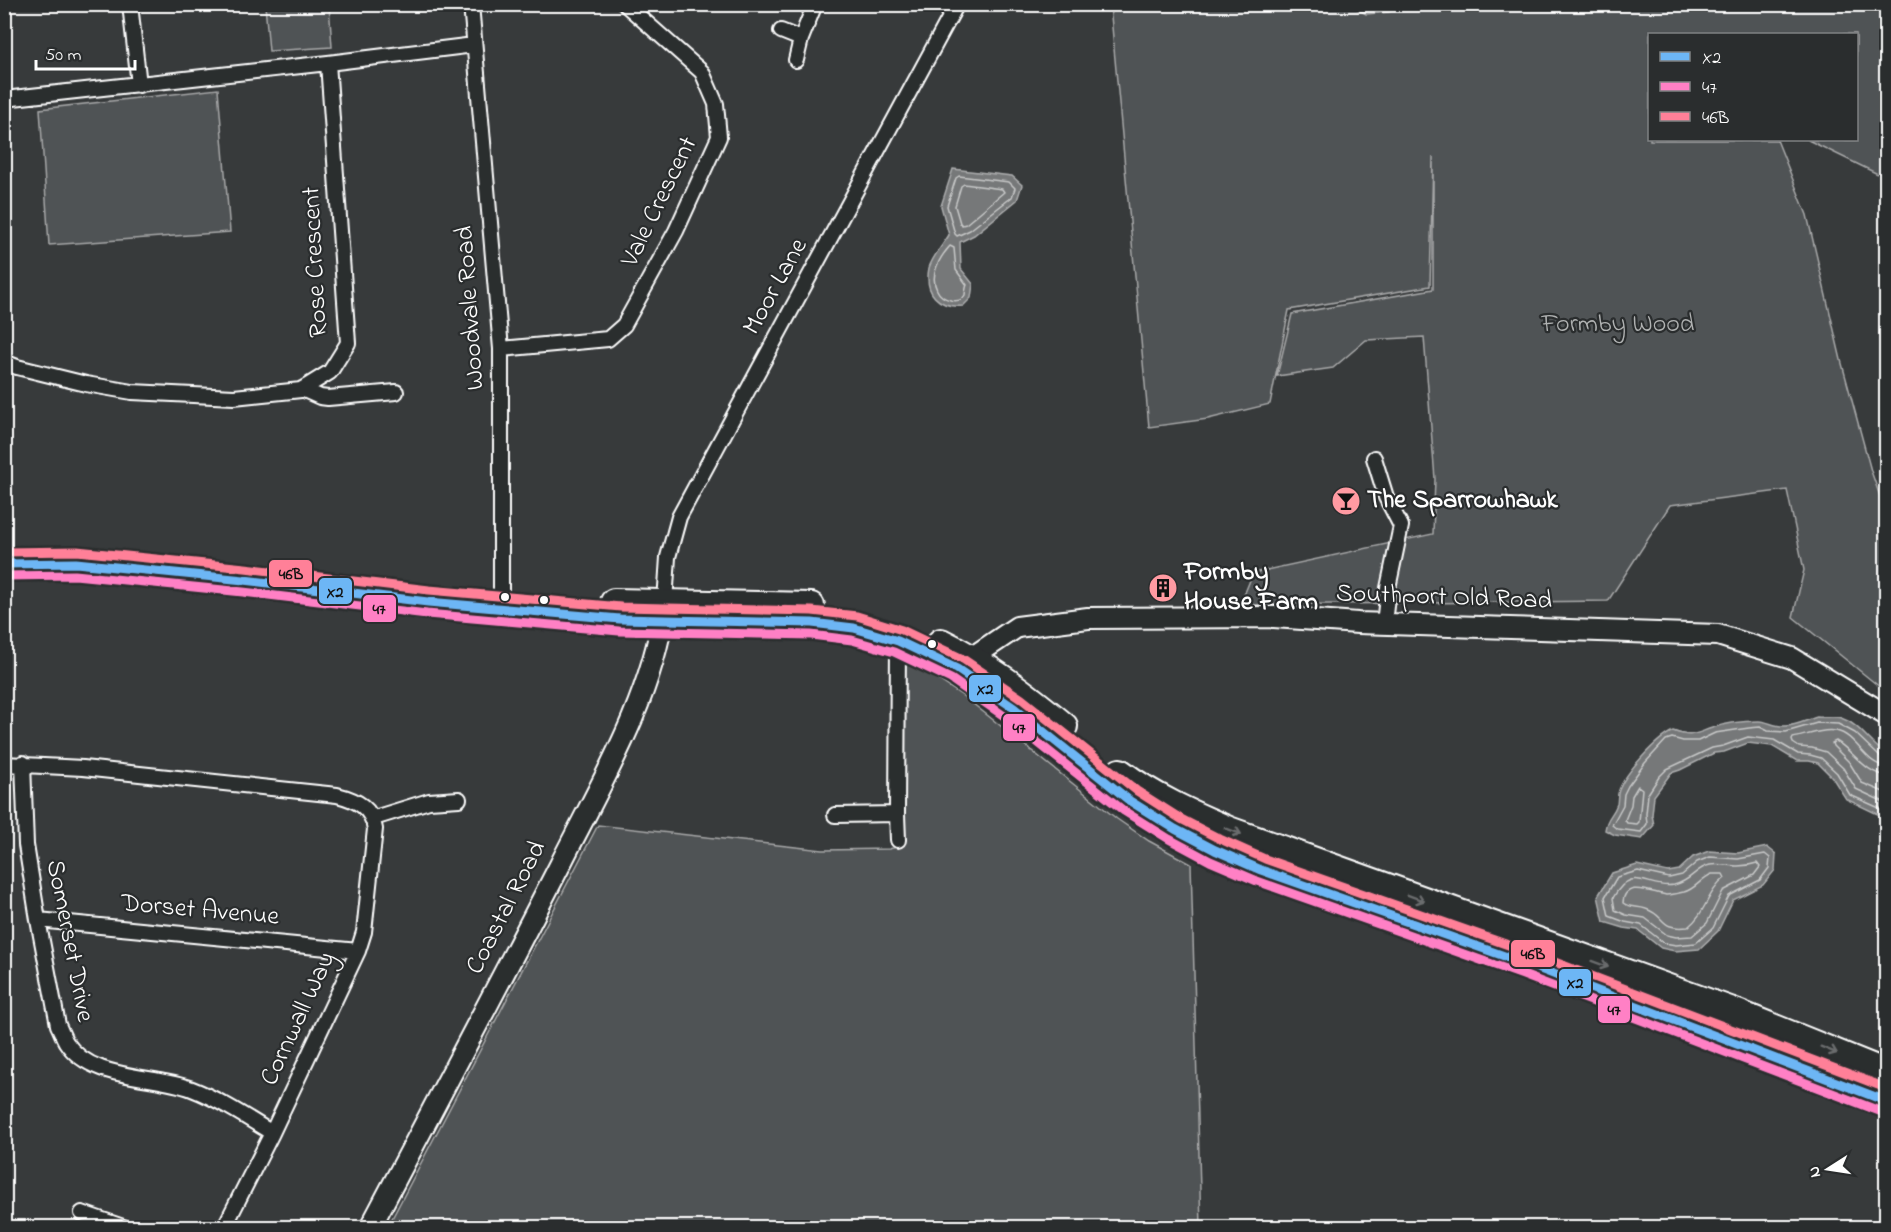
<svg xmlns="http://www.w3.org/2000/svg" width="1891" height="1232" font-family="'Indie Flower',sans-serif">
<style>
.green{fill:#505354;stroke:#a8a9aa;stroke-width:1.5}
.water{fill:#767879;stroke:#adaeaf;stroke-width:1.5}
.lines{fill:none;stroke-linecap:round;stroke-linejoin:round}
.shore{stroke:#c8c9c9;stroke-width:1.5}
.street-casing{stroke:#fff;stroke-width:18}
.secondary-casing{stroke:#fff;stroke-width:24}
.highway-casing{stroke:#fff;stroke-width:30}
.street{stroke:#2a2d2e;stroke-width:14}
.secondary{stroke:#2a2d2e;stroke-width:20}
.highway{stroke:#2a2d2e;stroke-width:26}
.bus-1-casing{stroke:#2a2d2e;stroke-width:14}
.bus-2-casing{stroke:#2a2d2e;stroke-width:14}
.bus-3-casing{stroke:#2a2d2e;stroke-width:14}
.bus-1{stroke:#6db6f5;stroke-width:9}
.bus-2{stroke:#ff80c5;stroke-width:9}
.bus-3{stroke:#ff8098;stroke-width:9}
.oneway{stroke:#6a6c6d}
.bus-dot{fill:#fff;stroke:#2a2d2e;stroke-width:2}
.labels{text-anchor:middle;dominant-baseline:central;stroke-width:4.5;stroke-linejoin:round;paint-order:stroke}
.street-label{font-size:26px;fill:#fff;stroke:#2a2d2e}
.park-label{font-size:26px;fill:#b0b2b2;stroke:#2a2d2e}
.poi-label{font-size:26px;font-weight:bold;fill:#fff;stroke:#2a2d2e;text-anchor:start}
.line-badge{stroke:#2a2d2e;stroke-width:2}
.pale-badge-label{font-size:16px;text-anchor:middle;font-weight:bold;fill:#111}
</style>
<rect width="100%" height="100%" fill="#373a3b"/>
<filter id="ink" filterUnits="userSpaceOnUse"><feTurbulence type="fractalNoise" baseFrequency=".0167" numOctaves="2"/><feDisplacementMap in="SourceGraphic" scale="12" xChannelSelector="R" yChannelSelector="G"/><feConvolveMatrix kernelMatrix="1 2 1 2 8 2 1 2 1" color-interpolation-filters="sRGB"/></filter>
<g filter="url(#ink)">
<path class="green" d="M265 5H329L332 47 269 51Z
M1110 5H1886V178L1808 140H1856V34H1650V140H1777L1807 215 1841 360 1871 471 1886 513V692L1793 617 1804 570 1787 490 1670 505 1608 601 1240 605 1253 573 1433 534 1435 479 1424 337 1366 340 1333 368 1277 376 1292 314 1433 289V157L1430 286 1289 310 1270 404 1208 419 1149 427Z
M218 89 230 232 49 245 40 109Z
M901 659 937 679 967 699 1117 819 1149 841 1191 864 1201 1227 387 1228 598 825 823 850 889 849 901 846Z"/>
<path class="water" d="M1339 5H1399L1389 12 1366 14 1354 7Z
M953 169 1012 176 1022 185 1017 200 974 235 960 242 961 269 973 284 971 298 963 306C938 308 924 293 929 268 932 257 943 245 949 235L941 206Z
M1817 717C1824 718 1834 716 1841 718 1860 724 1870 744 1886 754V818L1846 799 1832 777 1818 763 1809 761H1797L1772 746 1748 743 1724 752 1714 753 1680 770 1671 773 1654 796 1652 815 1654 825 1642 839 1615 835 1605 830C1607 816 1613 816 1617 804 1618 800 1617 795 1619 790 1626 772 1656 739 1673 731 1692 738 1694 734 1712 728 1726 723 1744 721 1759 721 1767 721 1776 727 1785 726 1796 726 1807 720 1817 717Z
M1767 847 1776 854 1775 870 1763 885 1733 900 1718 931 1699 949 1675 951 1661 948 1638 930 1624 928 1604 922 1598 896 1612 873 1637 865 1668 872 1679 870 1693 857 1709 851 1738 853Z"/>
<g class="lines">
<path class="shore" d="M959 176 1009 182 1015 188 1012 197 970 230 957 236 955 234 947 206 956 178Z
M964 184 1002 189 1004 192 966 224 962 225 960 223 955 206 961 186Z
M950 246 954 248 956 270 967 285C966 286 965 294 965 295 959 306 941 299 937 290 929 275 940 257 950 246Z
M1886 758 1879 756 1855 733 1838 724 1817 723 1786 732 1768 731 1760 727 1749 728 1715 733 1698 741H1683L1672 738 1666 740 1645 763 1628 786 1624 794 1623 805 1612 825 1617 829 1641 832 1647 824 1646 814 1648 794 1659 777 1667 769 1712 748 1723 746 1748 737 1774 740 1798 754 1810 755 1821 758 1837 773 1850 795 1886 811
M1886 766C1865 765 1857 735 1836 731 1821 729 1808 735 1793 738L1792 740 1793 743 1799 747 1812 748 1826 752 1843 768 1856 789 1886 803
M1886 775C1866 774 1853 751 1836 741L1832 743 1833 746 1849 762 1862 783 1886 793
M1638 786 1642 789 1639 822 1637 824 1627 823 1625 820 1631 805 1632 796Z
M1765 854 1770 858 1769 868 1760 880 1729 896 1713 928 1696 943 1676 945 1664 943 1641 925 1625 922 1609 916 1605 897 1617 877 1638 871 1669 878 1682 875 1697 862 1710 857 1738 859Z
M1757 863 1760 867 1754 875 1723 891 1707 923 1692 936 1676 937 1667 935 1645 918 1626 915 1615 910 1613 898C1633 862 1647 890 1674 885 1692 881 1695 868 1710 865 1719 863 1729 866 1738 866 1744 866 1751 865 1757 863Z
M1712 874H1723L1725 878C1707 892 1706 913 1688 927 1658 930 1667 916 1646 909 1638 906 1630 908 1623 903 1624 879 1652 893 1666 895 1672 895 1679 893 1684 892 1696 889 1701 878 1712 874Z"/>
<g class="street-casing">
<path id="street" d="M130 4 139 85
M471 4 501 349V608
M781 31 801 39
M796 60 801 39 815 4
M4 99 328 63 474 45
M501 349 608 339 624 325 676 231 719 137 716 104 702 72 625 4
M4 362 17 367 86 384 132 392 234 397 301 390 330 372 348 343 328 63
M302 389 320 397 328 398 396 392
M1374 458 1386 497 1401 526 1388 588 1384 624
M665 602 668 557 679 517 957 4
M898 641 897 814 898 840
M23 763 26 845 38 920 58 1025C61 1031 63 1037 66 1042 91 1081 153 1074 192 1089 220 1100 246 1117 272 1133
M4 764 83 768 337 795C357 800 372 808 375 829L364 932 358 951 272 1133 224 1228
M835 815 897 814
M374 818 429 801 459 799
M38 920 358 951
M82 1213 126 1228"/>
</g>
<g class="secondary-casing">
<path id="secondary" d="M961 665 1017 627 1088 618 1274 617 1358 623 1718 635 1792 658 1886 715
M370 1228C434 1107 498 986 560 865 601 783 651 701 664 609"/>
</g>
<g class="highway-casing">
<path id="highway" d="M4 564 76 563 244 580 428 602 620 619 705 622 812 623 854 628 898 641 957 669 1014 708 1130 801 1175 829 1215 850 1261 870 1527 964 1886 1101
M614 602 811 606
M941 642C988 665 1024 693 1064 726
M1120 772C1153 797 1191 814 1229 830L1730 1010 1886 1073"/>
</g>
<use href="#street" class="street"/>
<use href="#secondary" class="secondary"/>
<use href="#highway" class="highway"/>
<g class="bus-1-casing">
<path id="bus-1" d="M4 564 76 563 244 580 428 602 620 619 812 623 854 628 898 641 957 669 1014 708 1130 801 1175 829 1215 850 1261 870 1527 964 1886 1101"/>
</g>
<g class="bus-2-casing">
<path id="bus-2" d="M4 576 75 575 243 592 427 614 619 631 811 635 852 640 894 652 951 679 1007 718 1124 811 1169 839 1210 861 1257 881 1523 975 1882 1112"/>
</g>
<g class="bus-3-casing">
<path id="bus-3" d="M4 552 77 551 245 568 429 590 621 607 812 611 857 616 902 630 963 659 1022 699 1137 791 1181 819 1220 839 1265 859 1531 953 1886 1088"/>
</g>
<use href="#bus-1" class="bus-1"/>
<use href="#bus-2" class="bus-2"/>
<use href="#bus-3" class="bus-3"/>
</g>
<defs><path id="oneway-shaft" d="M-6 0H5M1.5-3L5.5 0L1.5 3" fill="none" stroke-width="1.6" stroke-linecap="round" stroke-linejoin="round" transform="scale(1.5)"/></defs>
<g class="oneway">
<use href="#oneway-shaft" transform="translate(1233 831) rotate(21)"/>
<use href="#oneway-shaft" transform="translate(1416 898) rotate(20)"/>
<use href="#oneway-shaft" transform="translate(1600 964) rotate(20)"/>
<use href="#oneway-shaft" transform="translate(1829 1050) rotate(22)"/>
</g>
</g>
<defs>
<g id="bar-disc" transform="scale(1.5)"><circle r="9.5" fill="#ff9aa2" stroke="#2a2d2e"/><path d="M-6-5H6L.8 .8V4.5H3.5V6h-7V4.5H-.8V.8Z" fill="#111"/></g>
<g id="building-disc" transform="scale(1.5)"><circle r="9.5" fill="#ff9aa2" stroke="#2a2d2e"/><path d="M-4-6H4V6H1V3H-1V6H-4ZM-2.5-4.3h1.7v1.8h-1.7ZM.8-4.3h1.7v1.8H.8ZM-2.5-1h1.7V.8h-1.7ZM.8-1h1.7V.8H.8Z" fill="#111"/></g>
</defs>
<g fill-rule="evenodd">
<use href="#bar-disc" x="1346" y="501"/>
<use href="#building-disc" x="1163" y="588"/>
</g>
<g class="bus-dot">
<circle cx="505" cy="597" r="5"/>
<circle cx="544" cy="600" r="5"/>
<circle cx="932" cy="644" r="5"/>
</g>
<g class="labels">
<g class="street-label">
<text transform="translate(660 202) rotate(-64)">Vale Crescent</text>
<text transform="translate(316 262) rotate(-93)">Rose Crescent</text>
<text transform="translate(776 287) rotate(-61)">Moor Lane</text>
<text transform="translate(471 308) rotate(-94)">Woodvale Road</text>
<text transform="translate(1444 598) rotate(2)">Southport Old Road</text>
<text transform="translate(507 908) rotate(-63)">Coastal Road</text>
<text transform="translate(200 911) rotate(5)">Dorset Avenue</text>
<text transform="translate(69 941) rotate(79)">Somerset Drive</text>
<text transform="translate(299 1019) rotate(-65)">Cornwall Way</text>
</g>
<g class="park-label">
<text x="1618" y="325">Formby Wood</text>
</g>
<g class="poi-label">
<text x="1367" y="501">The Sparrowhawk</text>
<text x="1184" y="573">Formby<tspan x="1184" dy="30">House Farm</tspan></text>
</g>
</g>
<g class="line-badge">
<rect x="268" y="559" width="45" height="29" rx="6" fill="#ff8098"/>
<rect x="318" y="577" width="35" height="28" rx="6" fill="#6db6f5"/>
<rect x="362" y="594" width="35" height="29" rx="6" fill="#ff80c5"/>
<rect x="968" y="674" width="34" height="29" rx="6" fill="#6db6f5"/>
<rect x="1002" y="713" width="34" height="29" rx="6" fill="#ff80c5"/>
<rect x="1510" y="939" width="46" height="29" rx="6" fill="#ff8098"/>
<rect x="1558" y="968" width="34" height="29" rx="6" fill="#6db6f5"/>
<rect x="1597" y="995" width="34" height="29" rx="6" fill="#ff80c5"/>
</g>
<g class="pale-badge-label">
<text x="291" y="579">46B</text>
<text x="335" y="597">X2</text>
<text x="379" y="614">47</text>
<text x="985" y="694">X2</text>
<text x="1019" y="733">47</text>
<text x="1533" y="959">46B</text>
<text x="1575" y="988">X2</text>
<text x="1614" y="1015">47</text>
</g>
<rect width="1891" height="1232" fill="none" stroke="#2a2d2e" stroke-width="24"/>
<rect x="12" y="12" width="1867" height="1208" fill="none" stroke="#fff" stroke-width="2" filter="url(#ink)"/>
<rect x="1648" y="33" width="210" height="108" fill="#2a2d2e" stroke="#7f8182" stroke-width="1.5"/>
<rect x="1660" y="52" width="30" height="9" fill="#6db6f5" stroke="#7f8182" stroke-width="1.5"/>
<text x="1702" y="63" font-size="18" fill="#ffffff">X2</text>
<rect x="1660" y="82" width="30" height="9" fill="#ff80c5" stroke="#7f8182" stroke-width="1.5"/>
<text x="1702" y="93" font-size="18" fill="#ffffff">47</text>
<rect x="1660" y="112" width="30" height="9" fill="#ff8098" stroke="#7f8182" stroke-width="1.5"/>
<text x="1702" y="123" font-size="18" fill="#ffffff">46B</text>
<g transform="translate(1828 1169) rotate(258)" stroke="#2a2d2e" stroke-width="4.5" paint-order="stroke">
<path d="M0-4.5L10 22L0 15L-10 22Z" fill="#ffffff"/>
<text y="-9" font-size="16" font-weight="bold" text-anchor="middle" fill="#ffffff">N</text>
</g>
<path d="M36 60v9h99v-9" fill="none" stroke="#ffffff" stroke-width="3"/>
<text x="45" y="60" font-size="18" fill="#ffffff" stroke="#2a2d2e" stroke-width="4.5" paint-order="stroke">50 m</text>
</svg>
